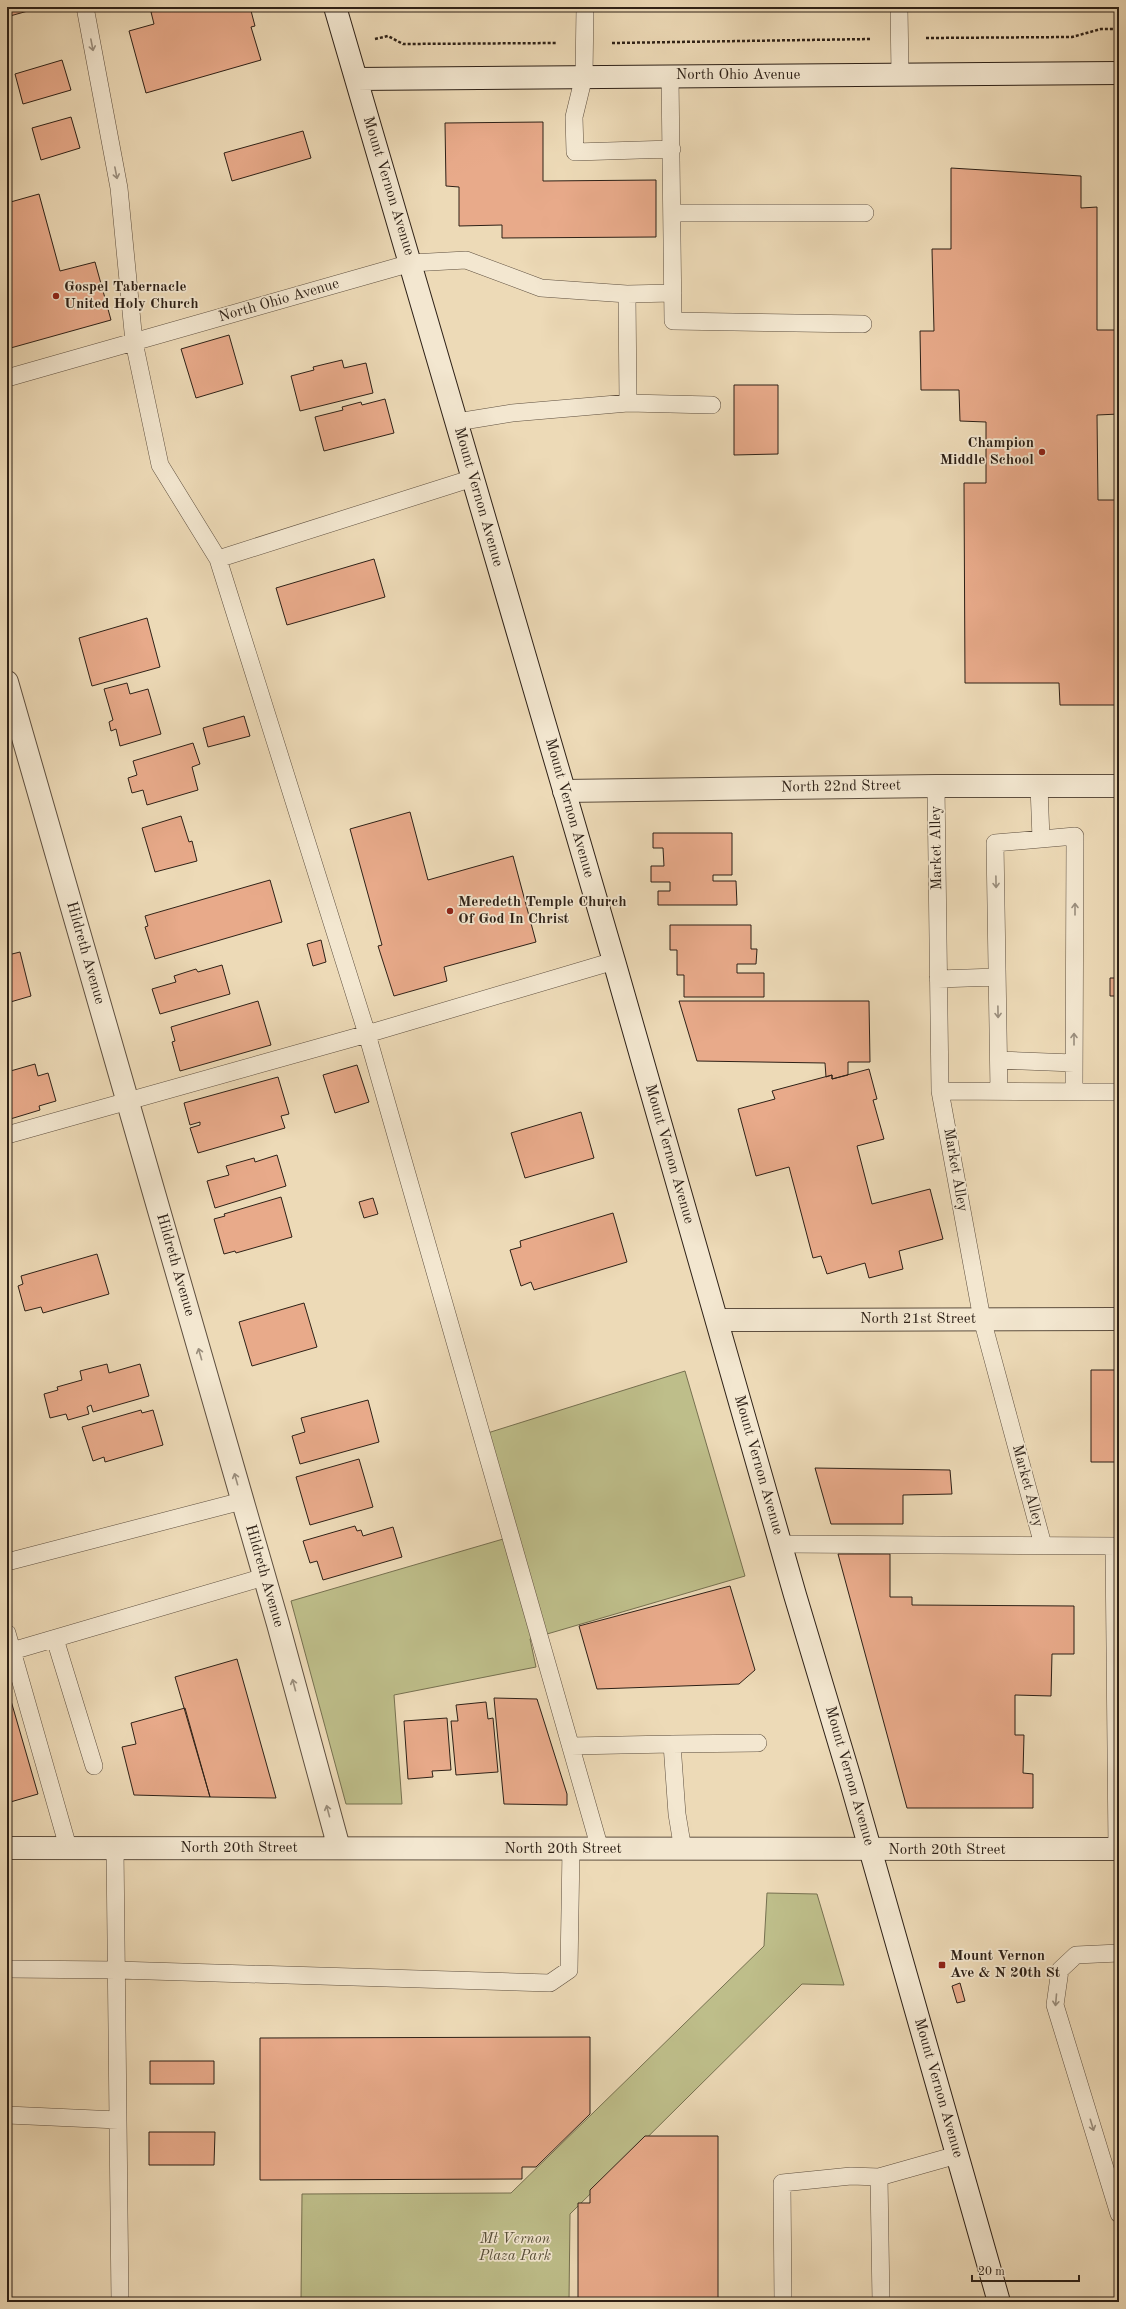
<svg xmlns="http://www.w3.org/2000/svg" width="1126" height="2309" font-family="'Old Standard TT',serif">
<style>
.green{fill:#bebe8a;stroke:#767050}
.building{fill:#e8aa8a;stroke:#2e2117}
.lines{fill:none;stroke-linecap:round;stroke-linejoin:round}
.lane-casing{stroke:#5e4f3f;stroke-width:18}
.street-casing{stroke:#5e4f3f;stroke-width:24}
.secondary-casing{stroke:#2e2117;stroke-width:24}
.path{stroke:#2e2117;stroke-width:2.5;stroke-dasharray:3 2;stroke-linecap:butt}
.lane{stroke:#f3e7d0;stroke-width:17}
.street{stroke:#f3e7d0;stroke-width:22}
.secondary{stroke:#f3e7d0;stroke-width:22}
.oneway{stroke:#9a8e7d}
.poi-dot{fill:#8f2418;stroke:#f3e7d0;stroke-width:1.5}
.labels{text-anchor:middle;dominant-baseline:central;stroke-width:3.5;stroke-linejoin:round;paint-order:stroke}
.street-label{font-size:15px;fill:#2e2117;stroke:#f3e7d0}
.poi-label{font-size:15px;font-weight:bold;fill:#2e2117;stroke:#f3e7d0;text-anchor:start}
.park-label{font-size:15px;font-style:italic;fill:#59503a;stroke:#f3e7d0}
</style>
<rect width="100%" height="100%" fill="#eddab7"/>
<filter id="stains"><feTurbulence type="fractalNoise" baseFrequency=".005" numOctaves="4"/><feColorMatrix values="0 0 0 0 .2 0 0 0 0 .09 0 0 0 0 .02 0 0 0 .5 -.17"/></filter>
<radialGradient id="worn" r=".72"><stop offset=".6" stop-color="#630" stop-opacity="0"/><stop offset="1" stop-color="#630" stop-opacity=".3"/></radialGradient>
<path class="green" d="M685 1371 745 1576 530 1639 536 1667 394 1695 402 1804H346L291 1601 510 1537 478 1436Z
M767 1893 817 1894 844 1985 802 1984 570 2214 569 2302H301L302 2194 511 2193 764 1946Z"/>
<path class="building" d="M8 7H42L10 16Z
M169 7H250L255 26 251 27 261 60 146 93 129 31 154 24 151 12Z
M62 60 71 90 23 104 15 74Z
M71 117 80 148 41 160 32 128Z
M543 122V181L656 180V237L502 238V225L459 226V187L446 186 445 123Z
M303 131 311 158 232 181 224 153Z
M951 168 1081 176V208L1097 207V330H1119V414L1097 415 1098 500H1119V705H1060L1059 683H965L964 483H986V422L960 421 959 390H921L920 331H934L932 249H951Z
M39 194 60 271 95 262 111 320 7 349V203Z
M229 335 243 384 196 398 181 349Z
M342 360 344 368 366 363 373 393 300 411 291 376 314 370 313 367Z
M734 385H778V454L734 455Z
M385 399 394 433 324 451 315 417 343 410 342 407 361 402 362 405Z
M374 559 385 597 287 625 276 588Z
M147 618 160 667 92 686 79 638Z
M127 683 130 694 148 689 161 734 120 746 116 729 111 731 109 722 113 720 104 689Z
M244 716 250 736 208 747 203 728Z
M193 743 200 764 192 767 198 790 147 805 143 790 132 793 128 778 137 775 133 761Z
M410 812 428 880 513 856 536 942 444 967 447 981 394 996 378 946 382 945 350 829Z
M181 816 189 842 192 841 197 861 155 872 142 828Z
M653 833H732V875H713V881H736L737 905H658V891H670V882H651V866H664L663 848H653Z
M270 880 282 922 155 959 145 927 148 926 145 916Z
M670 925H751V949H757L756 964H737V973H764V997H684V975H677V950H670Z
M321 940 326 962 313 966 307 944Z
M20 952 31 996 7 1003V953L8 955Z
M222 965 230 994 160 1014 152 989 176 982 174 976 196 969 198 972Z
M1110 978H1119V996H1110Z
M258 1001 271 1045 180 1071 172 1042 175 1041 171 1027Z
M679 1001H869L870 1062H848V1075L832 1079V1075L826 1077 825 1063 697 1061Z
M35 1064 38 1076 48 1073 56 1101 39 1106 40 1110 7 1120V1072Z
M357 1065 369 1102 335 1113 323 1075Z
M869 1069 877 1099 873 1100 884 1139 857 1146 872 1204 930 1189 943 1239 899 1251 903 1269 869 1278 865 1263 827 1274 821 1256 813 1258 789 1167 756 1176 738 1109 775 1099 772 1091 832 1075V1079Z
M278 1077 289 1114 281 1116 285 1128 198 1153 190 1128 200 1125V1122L190 1125 184 1103Z
M581 1112 594 1158 525 1178 511 1133Z
M277 1155 286 1186 215 1208 207 1181 229 1175 226 1166 254 1158 255 1162Z
M281 1197 292 1237 236 1253 235 1251 224 1254 214 1219 225 1216 224 1214Z
M373 1198 378 1214 364 1218 359 1202Z
M613 1213 627 1262 534 1290 531 1282 521 1286 510 1250 521 1247 520 1241Z
M97 1254 109 1294 43 1313 41 1307 25 1311 18 1286 23 1284 21 1276Z
M304 1303 317 1347 252 1366 239 1322Z
M107 1364 109 1373 140 1364 149 1396 93 1412 91 1405 87 1407 89 1414 68 1420 66 1414 50 1418 44 1394 58 1390 57 1387 82 1380 80 1371Z
M1091 1370H1119V1462H1091Z
M368 1400 379 1442 300 1464 292 1436 305 1432 301 1418Z
M141 1410 142 1413 153 1410 163 1445 105 1462 104 1457 93 1461 82 1427Z
M359 1459 373 1507 310 1525 296 1477Z
M815 1468 950 1470 952 1494 903 1495V1524H831Z
M355 1526 357 1531 361 1530 363 1536 393 1527 402 1557 323 1580 317 1561 310 1563 303 1541Z
M838 1554H890V1597H912V1605L1074 1606V1654H1052L1051 1696 1015 1695V1735H1024L1023 1773 1033 1774V1808H907Z
M730 1586 755 1670 739 1684 597 1689 579 1626Z
M237 1659 276 1798 210 1797 175 1677Z
M7 1687 38 1794 7 1803Z
M494 1698 537 1699 567 1794V1805L504 1804Z
M486 1702 488 1719 493 1718 498 1772 456 1775 451 1721H458L456 1705Z
M185 1708 210 1797 134 1795 122 1747 136 1744 131 1723Z
M447 1718 451 1770 432 1771 433 1777 408 1779 404 1721Z
M960 1983 965 2001 957 2003 952 1986Z
M590 2037V2114L536 2167H522V2179L260 2180V2038Z
M150 2061H214V2084H150Z
M149 2132H215L214 2165H149Z
M645 2136H718V2302H578V2203H590V2190Z"/>
<g class="lines">
<g class="lane-casing">
<path id="lane" d="M85 7 119 188 134 342 160 465 218 559
M585 7 584 76 574 117 575 152 672 149
M899 7 900 74
M670 76 673 321 863 324
M672 213H865
M7 378 411 263 466 260 541 288 627 294 673 293
M628 403 712 405
M457 422 512 413 628 403 627 294
M473 478 218 559 367 1034 600 1849
M936 786 940 1091 982 1319 1043 1545
M1039 786 1041 839
M938 979 997 977
M999 1060 1074 1063
M940 1091 1119 1092
M999 1091 995 843 1075 836 1074 1092
M7 1135 367 1034 614 961
M781 1544 1119 1546
M1114 1546 1117 1849
M7 1562 242 1501
M7 1633 68 1847
M55 1639 94 1766
M12 1651 264 1577
M571 1746 672 1744
M115 1848 120 2302
M683 1850 677 1814 672 1744 758 1743
M1119 1953 1076 1955 1060 1970 1055 2005 1119 2214
M7 1969 117 1970 550 1983 569 1970 571 1849
M7 2115 118 2120
M783 2302 782 2183 851 2176 879 2177
M881 2302 879 2177 957 2155"/>
</g>
<g class="street-casing">
<path id="street" d="M7 682 278 1624 339 1848
M564 791 936 786H1119
M717 1320 1119 1319
M7 1848 1119 1849"/>
</g>
<g class="secondary-casing">
<path id="secondary" d="M335 7 614 961 795 1595 851 1782 999 2302
M356 79 1119 73"/>
</g>
<path class="path" d="M926 38 1072 37 1101 29H1119
M375 39 388 36 403 44 557 43
M612 43 871 39"/>
<use href="#lane" class="lane"/>
<use href="#street" class="street"/>
<use href="#secondary" class="secondary"/>
</g>
<defs><path id="oneway-shaft" d="M-6 0H5M1.5-3L5.5 0L1.5 3" fill="none" stroke-width="1.6" stroke-linecap="round" stroke-linejoin="round"/></defs>
<g class="oneway">
<use href="#oneway-shaft" transform="translate(92 45) rotate(79)"/>
<use href="#oneway-shaft" transform="translate(116 173) rotate(79)"/>
<use href="#oneway-shaft" transform="translate(996 882) rotate(89)"/>
<use href="#oneway-shaft" transform="translate(1075 909) rotate(-90)"/>
<use href="#oneway-shaft" transform="translate(998 1012) rotate(89)"/>
<use href="#oneway-shaft" transform="translate(1074 1039) rotate(-90)"/>
<use href="#oneway-shaft" transform="translate(200 1354) rotate(-106)"/>
<use href="#oneway-shaft" transform="translate(236 1479) rotate(-106)"/>
<use href="#oneway-shaft" transform="translate(294 1685) rotate(-105)"/>
<use href="#oneway-shaft" transform="translate(328 1811) rotate(-105)"/>
<use href="#oneway-shaft" transform="translate(1056 2000) rotate(95)"/>
<use href="#oneway-shaft" transform="translate(1092 2125) rotate(73)"/>
</g>
<g class="poi-dot">
<circle cx="56" cy="296" r="4"/>
<circle cx="1042" cy="452" r="4"/>
<circle cx="450" cy="911" r="4"/>
<rect x="938" y="1961" width="8" height="8" rx="2"/>
</g>
<g class="labels">
<g class="street-label">
<text x="738" y="75">North Ohio Avenue</text>
<text transform="translate(388 186) rotate(73)">Mount Vernon Avenue</text>
<text transform="translate(279 301) rotate(-16)">North Ohio Avenue</text>
<text transform="translate(478 497) rotate(74)">Mount Vernon Avenue</text>
<text transform="translate(841 787) rotate(-1)">North 22nd Street</text>
<text transform="translate(569 808) rotate(74)">Mount Vernon Avenue</text>
<text transform="translate(937 848) rotate(-91)">Market Alley</text>
<text transform="translate(85 953) rotate(74)">Hildreth Avenue</text>
<text transform="translate(669 1154) rotate(74)">Mount Vernon Avenue</text>
<text transform="translate(955 1170) rotate(80)">Market Alley</text>
<text transform="translate(175 1265) rotate(74)">Hildreth Avenue</text>
<text x="918" y="1319">North 21st Street</text>
<text transform="translate(758 1465) rotate(74)">Mount Vernon Avenue</text>
<text transform="translate(1027 1486) rotate(75)">Market Alley</text>
<text transform="translate(264 1576) rotate(74)">Hildreth Avenue</text>
<text transform="translate(849 1776) rotate(74)">Mount Vernon Avenue</text>
<text x="239" y="1848">North 20th Street</text>
<text x="563" y="1849">North 20th Street</text>
<text x="947" y="1850">North 20th Street</text>
<text transform="translate(938 2088) rotate(74)">Mount Vernon Avenue</text>
</g>
<g class="poi-label">
<text x="64" y="287">Gospel Tabernacle<tspan x="64" dy="17">United Holy Church</tspan></text>
<text x="1034" y="443" text-anchor="end">Champion<tspan x="1034" dy="17">Middle School</tspan></text>
<text x="458" y="902">Meredeth Temple Church<tspan x="458" dy="17">Of God In Christ</tspan></text>
<text x="950" y="1956">Mount Vernon<tspan x="950" dy="17">Ave &amp; N 20th St</tspan></text>
</g>
<g class="park-label">
<text x="515" y="2239">Mt Vernon<tspan x="515" dy="17">Plaza Park</tspan></text>
</g>
</g>
<rect width="1126" height="2309" fill="none" stroke="#eddab7" stroke-width="24"/>
<rect x="8" y="8" width="1110" height="2293" fill="none" stroke="#2e2117" stroke-width="2"/>
<rect x="12" y="12" width="1102" height="2285" fill="none" stroke="#2e2117"/>
<path d="M972 2275v6h107v-6" fill="none" stroke="#2e2117" stroke-width="2"/>
<text x="978" y="2275" font-size="12" fill="#2e2117" stroke="#f3e7d0" stroke-width="3" paint-order="stroke">20 m</text>
<rect width="100%" height="100%" filter="url(#stains)"/>
<rect width="100%" height="100%" fill="url(#worn)"/>
</svg>
